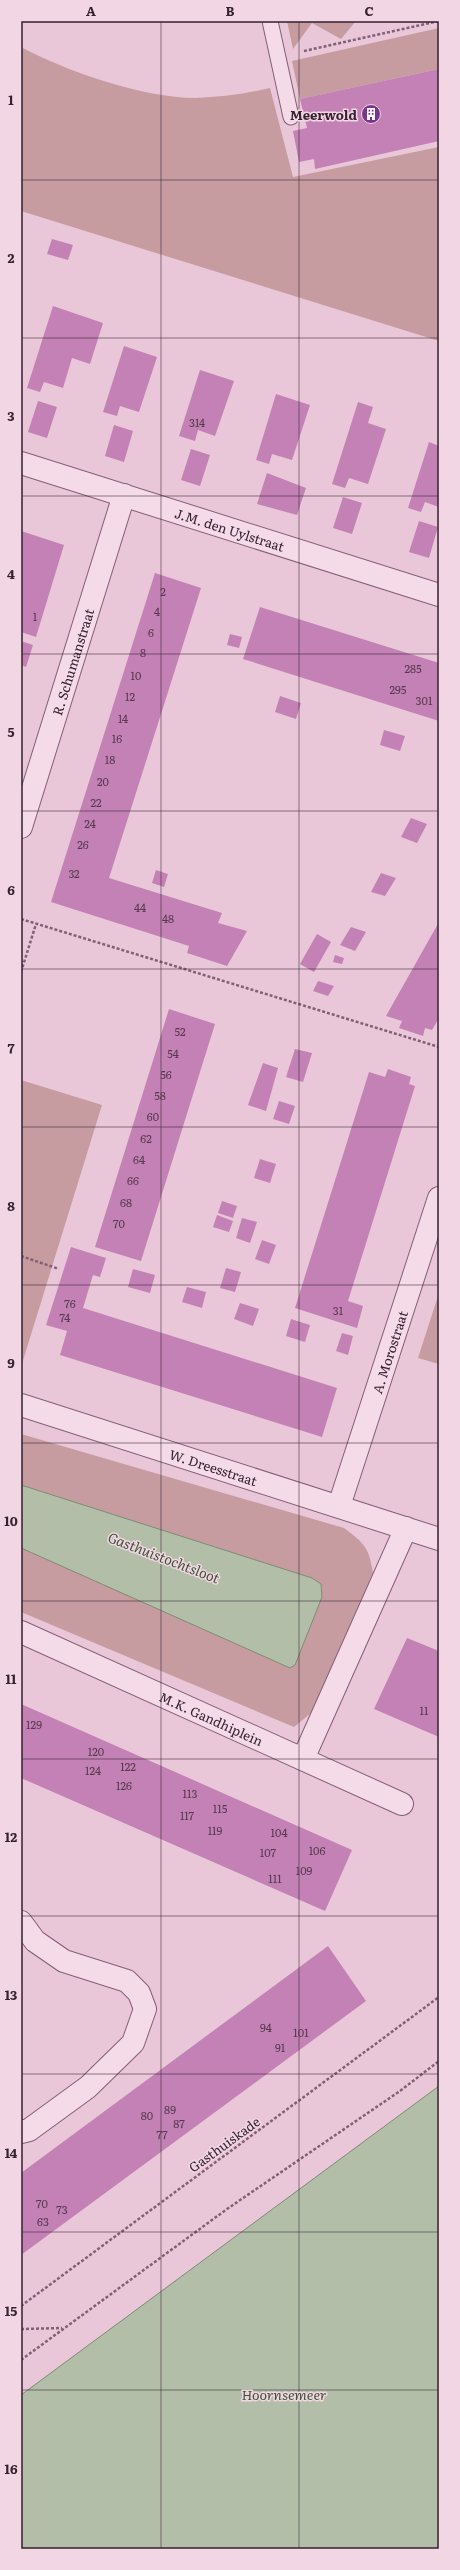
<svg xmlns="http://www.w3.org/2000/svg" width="460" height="2570" font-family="Literata,serif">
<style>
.green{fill:#c69ca0}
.water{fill:#b3bea8;stroke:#7c8b70}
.building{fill:#c381b5}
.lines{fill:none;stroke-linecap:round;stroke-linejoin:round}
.lane-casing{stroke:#835f77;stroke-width:17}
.street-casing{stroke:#835f77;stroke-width:24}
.path{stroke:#835f77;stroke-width:2.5;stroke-dasharray:3 2;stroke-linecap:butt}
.lane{stroke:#f5dae7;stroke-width:15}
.street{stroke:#f5dae7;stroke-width:22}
.grid{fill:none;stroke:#35212f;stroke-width:1;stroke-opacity:0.55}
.labels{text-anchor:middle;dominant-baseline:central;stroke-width:3;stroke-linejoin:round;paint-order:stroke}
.number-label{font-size:11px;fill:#583950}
.poi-label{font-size:13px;font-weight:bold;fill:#35212f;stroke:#f2d6e4;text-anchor:end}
.street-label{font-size:13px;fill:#35212f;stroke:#f2d6e4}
.water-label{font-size:14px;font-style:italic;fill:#3b5332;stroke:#f2d6e4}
.neatline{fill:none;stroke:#35212f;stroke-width:1.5}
.grid-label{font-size:13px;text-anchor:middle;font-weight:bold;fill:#35212f}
</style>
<rect width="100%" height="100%" fill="#e9c7d8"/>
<path class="green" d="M287 21H356L341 39 312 23 293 49Z
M439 28V69L300 99 292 61Z
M21 47C65 71 144 98 195 98 221 97 245 94 270 88L293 177 439 147V341L21 211Z
M21 1080 102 1105 21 1367Z
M439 1293V1364L418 1358Z
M21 1434 344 1528C364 1543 369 1547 373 1573L311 1713 294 1727 21 1612V1548L290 1668 295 1665 322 1596 321 1584 312 1578 21 1485Z"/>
<path class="water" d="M21 1485 312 1578 321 1584 322 1597 295 1665 290 1668 21 1548Z
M439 2086V2549H21V2395Z"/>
<path class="building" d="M439 69V141L315 169 314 159 299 162 293 131 307 128 300 99Z
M52 239 73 245 68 260 47 254Z
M53 306 103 323 90 364 72 358 63 388 44 382 40 392 27 388Z
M124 346 157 357 139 412 120 406 117 416 103 412Z
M200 370 234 381 215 436 198 430 195 441 179 436Z
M276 394 310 405 292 460 272 454 269 464 256 460Z
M38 401 57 407 47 438 28 432Z
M358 402 373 407 368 423 386 429 368 484 349 478 345 488 332 484Z
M114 425 133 431 124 462 105 456Z
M429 442 439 446V507L425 502 421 512 408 508Z
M191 449 210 455 200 486 181 480Z
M267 473 306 488 297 515 257 504Z
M343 497 362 503 352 534 333 528Z
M419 521 438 527 429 558 409 552Z
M21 531 64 545 36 637 21 632Z
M155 573 201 588 109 878 222 913 218 923 247 931 227 966 187 953 189 946 51 902Z
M260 607 439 663V721L243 659Z
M230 634 242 637 239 648 227 645Z
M21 641 33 645 26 667 21 665Z
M280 696 301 703 296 719 275 712Z
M384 730 405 736 400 751 380 745Z
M411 818 427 824 417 843 401 837Z
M156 870 168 874 164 887 152 883Z
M381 873 396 878 385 896 371 892Z
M439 922V1018L432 1030 425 1028 423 1036 399 1028 402 1021 386 1016Z
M351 927 366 932 355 951 340 945Z
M317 934 331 942 314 972 300 964Z
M335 955 344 958 342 964 333 962Z
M318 981 334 986 328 996 313 991Z
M169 1009 215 1024 141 1261 95 1247Z
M295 1049 312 1053 303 1082 286 1077Z
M263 1063 278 1068 266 1111 248 1105Z
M388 1069 411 1077 409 1084 415 1086 348 1301 363 1306 357 1328 295 1308 369 1072 385 1077Z
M279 1101 295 1106 289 1124 273 1119Z
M260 1159 276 1164 270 1183 254 1178Z
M222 1201 237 1206 233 1218 218 1213Z
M217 1215 233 1221 229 1232 213 1227Z
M242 1218 257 1222 250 1243 236 1238Z
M262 1240 276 1245 269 1264 255 1259Z
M71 1247 106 1258 100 1277 93 1275 83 1308 337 1388 322 1437 60 1355 67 1331 46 1325Z
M226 1268 241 1272 235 1292 220 1288Z
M133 1269 155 1275 150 1293 128 1287Z
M187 1287 206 1292 202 1308 182 1302Z
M240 1303 259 1309 253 1326 234 1319Z
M291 1319 310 1325 305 1342 286 1336Z
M342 1333 353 1336 348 1355 336 1351Z
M407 1638 439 1651V1737L374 1709Z
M21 1704 352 1850 325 1911 21 1778Z
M328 1946 366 2001 21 2255V2173Z"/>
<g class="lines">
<g class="lane-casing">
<path id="lane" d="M270 21 291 117"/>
</g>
<g class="street-casing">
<g id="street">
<path id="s1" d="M21 463 439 595"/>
<path id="s2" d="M21 827 124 495"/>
<path id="s3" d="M21 1405 439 1539"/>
<path id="s4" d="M339 1506 439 1198"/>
<path id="s5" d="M21 1632 402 1804"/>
<path d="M303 1759 406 1528"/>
<path d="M21 1922 35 1941 64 1961 127 1981 139 1993 145 2009 133 2043 88 2087 29 2130 21 2132"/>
</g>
</g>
<path class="path" d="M304 51 439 21
M21 919 439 1047
M21 972 36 924
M21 1256 59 1269
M21 2306 439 1997
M21 2329 62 2328
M21 2360 227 2209 400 2091 439 2061"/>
<use href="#lane" class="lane"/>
<use href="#street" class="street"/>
</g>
<path class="grid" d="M161 21V2549M299 21V2549M21 180H439M21 338H439M21 496H439M21 654H439M21 811H439M21 969H439M21 1127H439M21 1285H439M21 1443H439M21 1601H439M21 1759H439M21 1916H439M21 2074H439M21 2232H439M21 2390H439"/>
<defs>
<g id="building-disc" transform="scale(1)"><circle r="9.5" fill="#79358b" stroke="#f2d6e4"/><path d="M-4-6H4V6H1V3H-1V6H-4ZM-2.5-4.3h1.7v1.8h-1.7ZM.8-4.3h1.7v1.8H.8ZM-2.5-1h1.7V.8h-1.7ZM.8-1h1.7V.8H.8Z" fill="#fff"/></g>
</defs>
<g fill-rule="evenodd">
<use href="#building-disc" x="371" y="114"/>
</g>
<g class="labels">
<g class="number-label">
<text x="197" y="422">314</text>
<text x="163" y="591">2</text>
<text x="157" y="611">4</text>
<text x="35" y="616">1</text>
<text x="151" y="632">6</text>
<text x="143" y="652">8</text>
<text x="413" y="668">285</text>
<text x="136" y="675">10</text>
<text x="398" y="689">295</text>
<text x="130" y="696">12</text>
<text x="424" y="700">301</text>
<text x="123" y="718">14</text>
<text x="117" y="738">16</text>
<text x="110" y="759">18</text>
<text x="103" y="781">20</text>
<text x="96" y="802">22</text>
<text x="90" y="823">24</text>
<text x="83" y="844">26</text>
<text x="74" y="873">32</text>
<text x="140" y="907">44</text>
<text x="168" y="918">48</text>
<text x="180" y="1031">52</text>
<text x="173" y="1053">54</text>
<text x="166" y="1074">56</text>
<text x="160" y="1095">58</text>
<text x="153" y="1116">60</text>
<text x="146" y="1138">62</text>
<text x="139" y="1159">64</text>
<text x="133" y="1180">66</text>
<text x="126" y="1202">68</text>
<text x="119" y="1223">70</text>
<text x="70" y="1303">76</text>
<text x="338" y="1310">31</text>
<text x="65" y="1317">74</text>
<text x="424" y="1710">11</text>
<text x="34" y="1724">129</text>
<text x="96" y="1751">120</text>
<text x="128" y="1766">122</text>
<text x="93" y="1770">124</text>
<text x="124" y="1785">126</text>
<text x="190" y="1793">113</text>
<text x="220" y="1808">115</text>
<text x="187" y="1815">117</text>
<text x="215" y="1830">119</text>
<text x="279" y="1832">104</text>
<text x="317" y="1850">106</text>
<text x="268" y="1852">107</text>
<text x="304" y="1870">109</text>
<text x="275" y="1878">111</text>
<text x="266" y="2027">94</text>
<text x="301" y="2032">101</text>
<text x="280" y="2047">91</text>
<text x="170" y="2109">89</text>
<text x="147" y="2115">80</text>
<text x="179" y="2123">87</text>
<text x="162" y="2134">77</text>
<text x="42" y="2203">70</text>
<text x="62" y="2209">73</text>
<text x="43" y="2221">63</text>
</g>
<g class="poi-label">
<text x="357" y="114">Meerwold</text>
</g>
<g class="street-label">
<text stroke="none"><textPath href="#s1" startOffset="219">J.M. den Uylstraat</textPath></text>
<text stroke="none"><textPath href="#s2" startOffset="173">R. Schumanstraat</textPath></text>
<text stroke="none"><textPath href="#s4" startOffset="162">A. Morostraat</textPath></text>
<text stroke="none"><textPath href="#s3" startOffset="202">W. Dreesstraat</textPath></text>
<text stroke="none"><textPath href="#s5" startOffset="209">M.K. Gandhiplein</textPath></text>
<text transform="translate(224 2144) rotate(-36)">Gasthuiskade</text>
</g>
<g class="water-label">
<text transform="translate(164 1557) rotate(21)">Gasthuistochtsloot</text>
<text x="284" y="2394">Hoornsemeer</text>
</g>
</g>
<rect width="460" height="2570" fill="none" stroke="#f2d6e4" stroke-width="44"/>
<rect x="22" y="22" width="416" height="2526" class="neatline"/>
<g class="grid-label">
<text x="91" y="16">A</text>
<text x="230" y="16">B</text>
<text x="369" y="16">C</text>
<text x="11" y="105">1</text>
<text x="11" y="263">2</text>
<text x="11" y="421">3</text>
<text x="11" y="579">4</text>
<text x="11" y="737">5</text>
<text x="11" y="895">6</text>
<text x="11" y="1053">7</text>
<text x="11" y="1211">8</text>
<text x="11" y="1368">9</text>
<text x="11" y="1526">10</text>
<text x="11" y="1684">11</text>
<text x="11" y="1842">12</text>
<text x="11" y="2000">13</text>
<text x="11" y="2158">14</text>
<text x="11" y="2316">15</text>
<text x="11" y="2474">16</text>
</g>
</svg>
